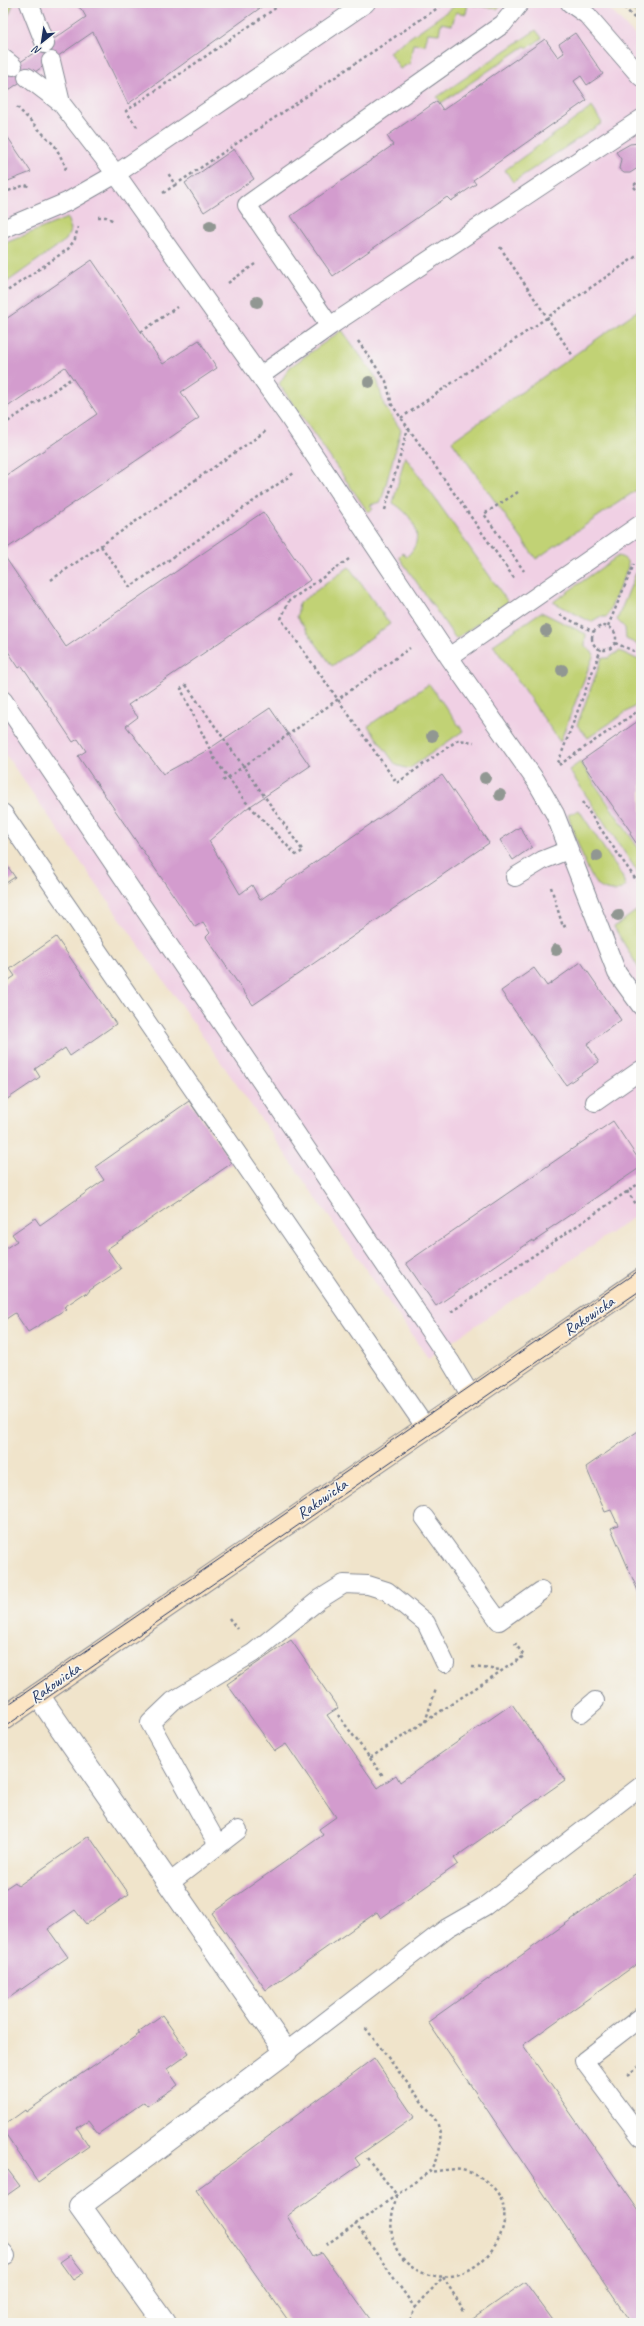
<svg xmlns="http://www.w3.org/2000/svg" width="644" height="2326" font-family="Caveat,sans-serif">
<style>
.built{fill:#f0d0e4}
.green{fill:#c1d274;stroke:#6e8069}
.building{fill:#d39cce}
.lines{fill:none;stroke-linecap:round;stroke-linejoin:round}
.lane-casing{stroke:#868a94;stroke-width:20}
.street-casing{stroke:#868a94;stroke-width:24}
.secondary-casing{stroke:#868a94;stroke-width:24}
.path{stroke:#868a94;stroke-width:2.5;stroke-dasharray:3 3;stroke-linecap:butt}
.lane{stroke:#fff;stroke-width:18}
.street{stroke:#fff;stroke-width:22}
.secondary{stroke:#fce5c4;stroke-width:22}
.tram{stroke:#1b2f5e;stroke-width:1}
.tree{fill:#919792}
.labels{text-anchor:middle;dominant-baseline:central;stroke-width:3.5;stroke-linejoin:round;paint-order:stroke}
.street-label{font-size:16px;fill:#1b2f5e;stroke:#f6f6f2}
</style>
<rect width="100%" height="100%" fill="#f6f6f2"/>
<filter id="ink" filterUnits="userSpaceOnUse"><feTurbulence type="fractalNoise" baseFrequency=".025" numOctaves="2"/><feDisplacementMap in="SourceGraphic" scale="8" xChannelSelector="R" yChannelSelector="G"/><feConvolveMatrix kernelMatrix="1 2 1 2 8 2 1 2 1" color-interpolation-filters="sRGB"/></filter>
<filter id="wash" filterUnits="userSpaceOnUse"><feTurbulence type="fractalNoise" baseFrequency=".012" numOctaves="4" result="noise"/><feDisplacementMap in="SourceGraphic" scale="16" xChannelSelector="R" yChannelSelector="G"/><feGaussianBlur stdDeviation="0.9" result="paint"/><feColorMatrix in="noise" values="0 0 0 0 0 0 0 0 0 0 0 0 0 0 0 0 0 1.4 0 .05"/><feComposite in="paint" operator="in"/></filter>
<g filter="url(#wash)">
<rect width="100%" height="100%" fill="#f0e4cb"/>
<path class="built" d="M3 3H604L641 42V1212L428 1358 3 751Z"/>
<path class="green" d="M3 3 13 4 10 13 3 21Z
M459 3H504L498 9 468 4 466 14 456 12 452 25 441 23 439 34 428 33 425 45 413 44 410 63 400 69 389 52Z
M625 3H636L641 8V19Z
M536 30 542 38 528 48 525 46 441 103 437 97Z
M592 107 602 123 513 182 505 170Z
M67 218 71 229 66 240 3 285V244Z
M641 308V487L536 559 452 441Z
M342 330 377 379 384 405 401 430 381 502 370 505 373 509 368 512 279 384 290 367Z
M405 456 508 602 456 639 399 557 403 553 406 557C428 539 412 514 393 503Z
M618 556C625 558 628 560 628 567L607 617H599L591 622 553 602Z
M349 567 390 624 332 666 297 617 299 603Z
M636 573 641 580V646L626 639 625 628 617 620Z
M541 612 586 634 585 646 594 654 560 742 493 645Z
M620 651 641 661V702L588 738 577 725 602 658H608Z
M429 684 463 731 409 769 396 765 368 726Z
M580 762 641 852V877L569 770Z
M579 810 622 876 626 886C617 894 601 892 594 881 585 867 574 832 568 815Z
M636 911 641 930V972L614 927Z"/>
<g id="blocks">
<path class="building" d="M74 3H267L128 104 93 32 3 94V74L86 17 82 10Z
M575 33 603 74 587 85 581 76 574 81 587 100 473 180 476 184 451 201 447 197 333 276 291 216 393 145 387 136 437 101 443 110 545 39 558 57 564 53 559 44Z
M3 130 31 172 3 183Z
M639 143 641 144V166L630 173H624L619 169 621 159 616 152 630 144Z
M234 149 254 179 204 212 185 183Z
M92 260 163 364 199 340 217 368 181 392 199 418 3 551V478L97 414 65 367 3 410V321Z
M263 512 310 580 128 705 138 717 126 726 163 774 206 751 270 708 310 766 246 809 209 841 240 894 252 885 260 900 442 775 489 843 253 1005 206 937 210 933 203 922 195 927 78 756 86 751 78 739 73 742 27 673 22 666 19 668 3 644V554L66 647Z
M641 719V850L630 834 631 832 581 761Z
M520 827 532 847 513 860 500 840Z
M3 860 15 877 3 885Z
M56 937 116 1024 70 1056 65 1048 35 1069 40 1077 3 1102V984L15 976 10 969Z
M581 962 621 1020 587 1044 599 1062 566 1085 501 991 534 968 547 986Z
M189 1101 232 1163 107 1249 121 1269 90 1290 86 1295 85 1293 64 1307 66 1309 28 1332 15 1313 3 1321V1250L17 1241 12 1234 35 1218 40 1225 104 1180 95 1167Z
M613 1121 641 1163V1167L546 1231 548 1232 533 1242V1240L436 1306 406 1263Z
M641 1429V1598L611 1528 618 1525 611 1510 605 1512 586 1467Z
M291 1640 338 1708 327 1715 378 1788 396 1775 400 1782 512 1704 565 1780 454 1858 458 1864 381 1918 377 1912 266 1990 212 1913 323 1835 319 1829 336 1817 286 1744 275 1751 227 1684Z
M89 1836 129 1894 86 1924 75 1910 48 1929 68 1957 3 2002V1890L15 1882 18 1886Z
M638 1872 641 1876V1961L523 2045 641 2214V2323H631L428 2022Z
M162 2015 189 2053 167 2069 178 2085 147 2106 144 2102 98 2134 88 2121 77 2128 89 2146 38 2182 3 2130V2126L25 2110 26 2112 139 2034 138 2032Z
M374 2058 414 2117 355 2158 360 2165 287 2216 312 2257 322 2253 373 2323H290L196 2190Z
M8 2170 20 2186 3 2198V2173Z
M70 2255 84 2273 73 2280 60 2262Z
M525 2282 555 2323H467Z"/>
</g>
</g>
<g filter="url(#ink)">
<use href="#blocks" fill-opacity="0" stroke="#868a94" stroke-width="1"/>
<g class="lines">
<g class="lane-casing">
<path id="lane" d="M29 3 45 44
M570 3 587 15 641 77
M3 58 13 66
M51 61 61 103
M27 77 61 103 116 174 288 416 449 657 536 781 555 814 617 973 641 1006
M3 229 67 202 116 174 366 3
M330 326 641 119
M260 376 330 326 247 205 503 24 520 3
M449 657 641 524
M3 700 450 1361 471 1396
M3 813 426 1428
M515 877 543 860 568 850
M595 1102 641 1070
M424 1517 499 1621 541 1591
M581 1713 595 1701
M218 1845 150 1723 173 1701 253 1653 320 1599 344 1584 368 1585 387 1591 426 1623 445 1663
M168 1884 238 1830
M641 2017 584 2061 641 2137
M286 2052 447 1928 485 1906 641 1786
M3 2252 6 2256"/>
</g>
<g class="street-casing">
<path id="street" d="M38 1695 286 2052 80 2206 164 2323"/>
</g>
<g class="secondary-casing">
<path id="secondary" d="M3 1719 641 1280"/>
</g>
<path class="path" d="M620 3 641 25
M17 107 55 146 66 167 64 172
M137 127 126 111 283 3
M641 179 633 186 641 194
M175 185 445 3
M3 193 25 185 31 187
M163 193 175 185 168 173
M98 217H106L114 221
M500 247 573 356
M228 283 255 264
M3 294 68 249 75 239 78 227
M141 332 177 307
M358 341 386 381 392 405 514 578
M401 418 641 253
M3 425 72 378
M518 492 484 514 524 571
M385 510 408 428
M101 546 130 587 294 473
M349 559 289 601 281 619 397 783 458 740 474 742
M51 580 266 431
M560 615 594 632
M608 626 634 564
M592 638a12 12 0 1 1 24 0a12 12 0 1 1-24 0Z
M615 643 641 654
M186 685 303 851 296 855 245 801 214 758 181 689Z
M558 763 601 649
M559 765 641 709
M223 781 410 648
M582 802 641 887
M551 887 563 927 568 924
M627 1191 636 1204 641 1201
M451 1312 641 1182
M229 1618 237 1629
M472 1667 501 1670
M338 1715 370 1758 524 1656 515 1643
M425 1722 436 1689
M370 1758 384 1777
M627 2075 641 2065
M367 2158 397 2195C389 2220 387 2245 408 2264 416 2271 426 2275 436 2276 483 2284 531 2215 487 2182 480 2177 471 2172 462 2170 451 2168 440 2171 429 2172
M355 2223 415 2308 409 2323
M326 2245 429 2172C440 2155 444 2142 437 2122L364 2026
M415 2308 443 2277 465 2312"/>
<use href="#lane" class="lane"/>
<use href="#street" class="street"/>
<use href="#secondary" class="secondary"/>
<path class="tram" d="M3 1708 641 1269
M3 1728 641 1290"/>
</g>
<g class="tree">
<circle cx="210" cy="226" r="6"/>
<circle cx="257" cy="302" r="6"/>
<circle cx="369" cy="382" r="6"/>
<circle cx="546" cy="631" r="6"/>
<circle cx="562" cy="670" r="6"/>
<circle cx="432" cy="736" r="6"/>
<circle cx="485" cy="778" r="6"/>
<circle cx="500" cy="795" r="6"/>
<circle cx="597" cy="856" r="6"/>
<circle cx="618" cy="915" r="6"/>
<circle cx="556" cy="950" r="6"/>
</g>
</g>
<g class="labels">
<g class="street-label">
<text transform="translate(589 1316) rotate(-34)">Rakowicka</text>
<text transform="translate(322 1499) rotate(-35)">Rakowicka</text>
<text transform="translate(55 1683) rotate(-35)">Rakowicka</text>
</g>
</g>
<rect width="644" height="2326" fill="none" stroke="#f6f6f2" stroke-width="16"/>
<g transform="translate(42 42) rotate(210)" stroke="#f6f6f2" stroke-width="3" paint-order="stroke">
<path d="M0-3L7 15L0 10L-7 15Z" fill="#1b2f5e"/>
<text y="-6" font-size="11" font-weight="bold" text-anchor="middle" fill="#1b2f5e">N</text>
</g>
</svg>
